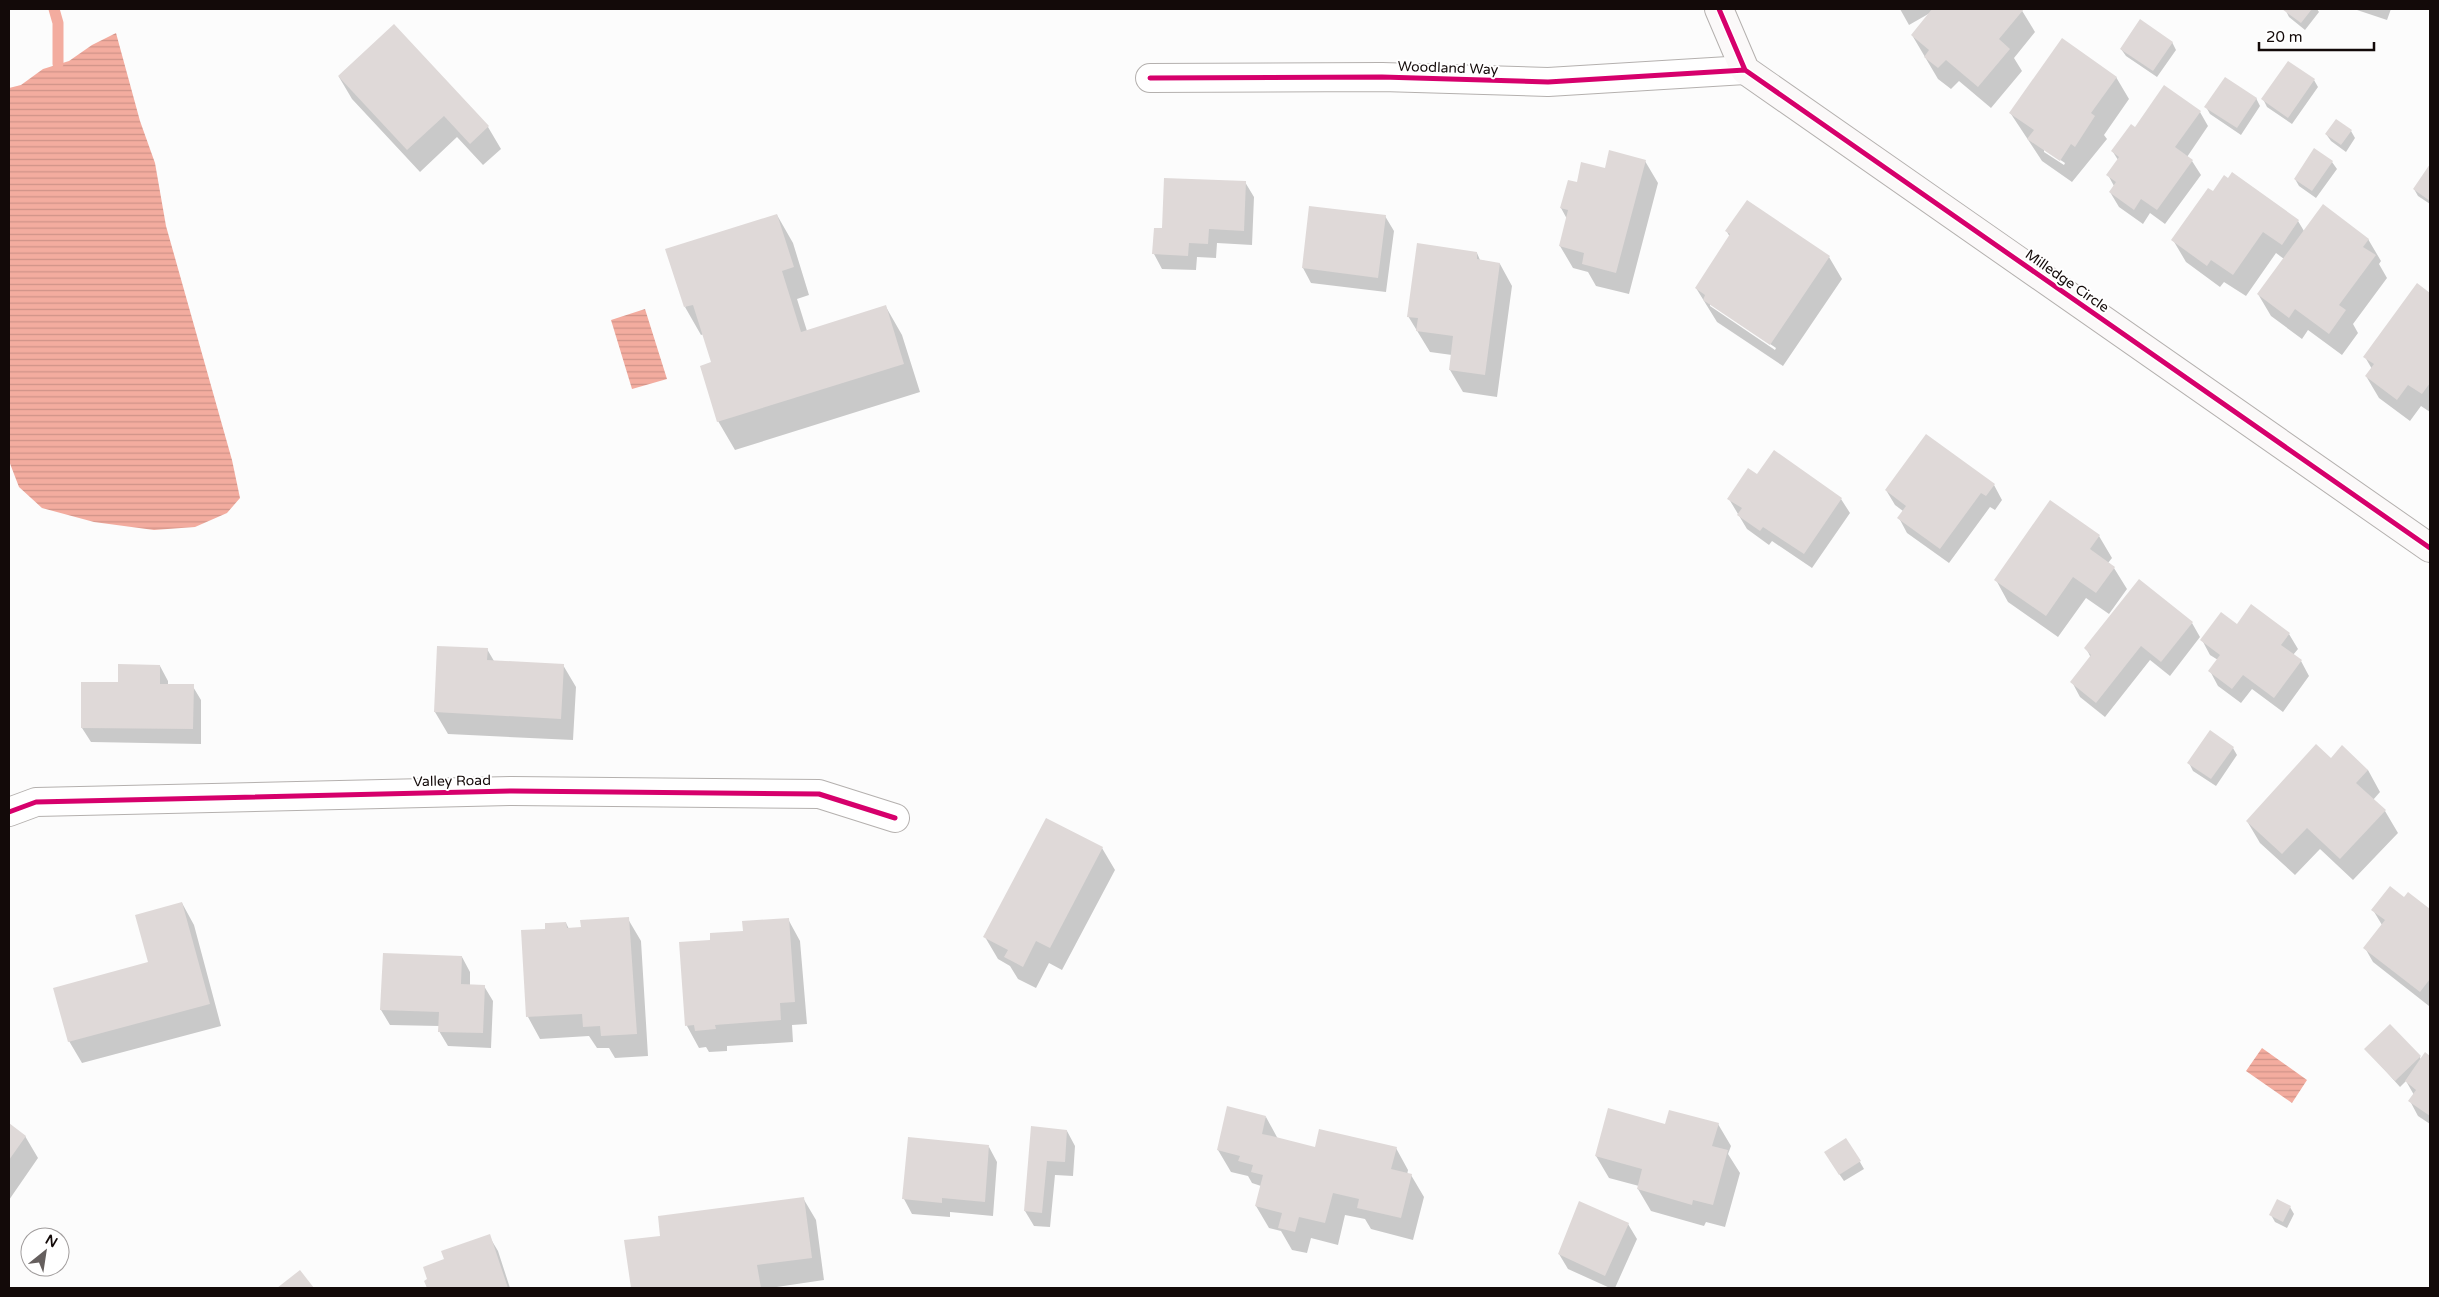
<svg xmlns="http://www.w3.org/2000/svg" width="2439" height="1297" font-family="'Varela Round',sans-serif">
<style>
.water{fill:url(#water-rules)}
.shadow{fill:#0003;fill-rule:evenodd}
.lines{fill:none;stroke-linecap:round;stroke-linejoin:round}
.stream{stroke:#f3ac9f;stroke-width:11}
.building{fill:#dfd9d8}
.street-casing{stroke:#b4b0ae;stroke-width:30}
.secondary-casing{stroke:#b4b0ae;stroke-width:30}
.street{stroke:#fff;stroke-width:28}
.secondary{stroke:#fbf9f9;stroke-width:28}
.cycleway-casing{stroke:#fff;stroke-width:8}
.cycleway{stroke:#d6006c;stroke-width:5}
.labels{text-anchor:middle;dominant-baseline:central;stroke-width:4;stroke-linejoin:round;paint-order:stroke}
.street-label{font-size:14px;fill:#130a09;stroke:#fff}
</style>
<defs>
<pattern id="water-rules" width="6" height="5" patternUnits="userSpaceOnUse" patternTransform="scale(1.25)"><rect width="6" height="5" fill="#f3ac9f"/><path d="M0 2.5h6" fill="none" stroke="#cf9388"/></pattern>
</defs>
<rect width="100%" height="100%" fill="#fcfcfc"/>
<path class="water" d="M116 33 140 121 155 163 166 226 232 460 240 498 227 513 195 527 154 530 94 522 42 508 19 487 9 461V88L21 85 43 69 69 61 92 45Z
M645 309 667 379 632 389 611 320Z
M2262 1048 2307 1080 2292 1103 2246 1071Z"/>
<path class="shadow" d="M1900 9H2021L2035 32 2014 58 2022 71 1991 108 1959 81 1951 89 1938 79 1912 35 1930 13 1909 25Z
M2285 9H2317L2319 12 2305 30 2289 17Z
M2354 9H2391L2387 20Z
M394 26 488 127 501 149 483 165 457 137 420 172 352 99 339 77Z
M2172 42 2176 50 2157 77 2126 56 2121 49Z
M2116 77 2129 99 2104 135 2107 139 2072 182 2042 161 2011 114ZM2044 149 2065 163 2064 165 2044 152Z
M2314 80 2318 87 2292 124 2267 107 2263 99Z
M2256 98 2260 106 2241 135 2210 114 2206 107Z
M2200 112 2208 126 2187 157 2192 161 2201 175 2165 224 2150 213 2143 224 2119 207 2110 192 2114 186 2108 175 2118 160 2113 152 2135 128Z
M2336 120 2351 131 2355 138 2346 152 2331 141 2326 134Z
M2315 150 2332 162 2337 169 2316 198 2299 186 2295 179Z
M1645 161 1658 183 1629 294 1596 286 1588 272 1573 268 1560 246 1567 219 1561 208 1578 183 1605 169Z
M2430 166V204L2418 196 2414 189Z
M1245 182 1254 197 1252 245 1217 243 1216 258 1197 257 1196 270 1162 269 1154 254 1155 229 1163 230Z
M777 215 793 243 809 295 797 299 807 331 886 307 902 335 920 392 735 450 718 421 713 363 704 334 701 335 685 307Z
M1385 216 1394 231 1386 292 1311 283 1303 268Z
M2298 221 2304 231 2368 239 2381 261 2379 264 2387 278 2353 324 2358 333 2342 355 2308 330 2302 339 2271 316 2258 294 2284 259 2276 253 2246 296 2224 282 2220 287 2186 262 2173 240Z
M1727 232 1829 257 1842 279 1783 366 1717 322 1696 288 1730 237ZM1710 303 1776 348 1775 350 1710 306Z
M1477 253 1480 260 1500 264 1512 286 1497 397 1463 392 1450 370 1452 355 1430 352 1408 316Z
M2418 285 2430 294V412L2421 406 2410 421 2379 398 2366 376 2372 369 2365 357Z
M1757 476 1841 499 1850 513 1812 568 1772 541 1769 545 1747 529 1729 499Z
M1994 485 2002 500 1995 510 1990 507 1949 563 1907 533 1899 518 1903 511 1895 505 1886 490Z
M2099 536 2112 558 2108 563 2114 568 2127 589 2109 614 2086 598 2058 637 2008 602 1996 580Z
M2192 623 2200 637 2170 676 2150 660 2105 717 2080 697 2072 682 2091 658 2086 648Z
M2237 625 2289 634 2298 649 2293 655 2301 661 2309 676 2283 712 2252 689 2241 703 2218 686 2210 671 2218 660 2210 655 2202 640Z
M487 649 494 661 563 665 576 687 573 740 448 734 435 712Z
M160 666 168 681V685H192L201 700V744L91 742 82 728 119 684Z
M2233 748 2237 755 2216 786 2193 771 2189 763Z
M2331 760 2368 770 2380 792 2373 800 2385 811 2398 833 2353 880 2320 849 2295 875 2260 843 2247 821Z
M1102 848 1115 870 1062 970 1049 963 1036 988 1018 979 1010 966 998 959 985 937Z
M2408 893 2430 911 2429 1006 2373 962 2365 948 2382 925 2373 910 2404 899Z
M182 903 194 925 221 1026 82 1063 69 1041 150 963Z
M628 919 641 941 648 1056 615 1058 609 1048H597L589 1036 540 1039 528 1017 547 930 566 923 569 929 582 928Z
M788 919 800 941 807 1024 792 1025 793 1042 727 1046V1051L709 1052 706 1047 699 1048 687 1026 711 941Z
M462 957 470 972V985L484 986 493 1001 491 1048 448 1046 439 1031V1026L390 1025 381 1010Z
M2366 1049 2420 1057 2421 1060 2426 1054 2430 1057V1124L2418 1116 2410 1101 2414 1095 2406 1081 2400 1087Z
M1266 1117 1278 1139 1316 1148H1396L1408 1170 1407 1175H1411L1424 1197 1413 1240 1371 1229 1365 1219 1345 1215 1338 1245 1311 1238 1307 1253 1292 1250 1281 1231 1269 1228 1256 1206 1261 1186 1252 1183 1248 1176 1231 1172 1218 1150Z
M1718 1124 1731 1146 1728 1154 1740 1173 1725 1227 1706 1222 1704 1226 1651 1211 1638 1189 1639 1186 1609 1178 1596 1156 1666 1126Z
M9 1125 25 1136 38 1158 9 1200Z
M1032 1128 1067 1131 1075 1146 1073 1176 1055 1175 1050 1227 1034 1226 1025 1211Z
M989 1147 997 1162 993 1216 950 1212V1217L912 1214 904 1199Z
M1829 1159 1860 1162 1864 1169 1844 1181Z
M803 1198 816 1220 824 1280 770 1288H633L626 1242 662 1237Z
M2290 1207 2294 1214 2287 1228 2275 1222 2271 1215Z
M1628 1224 1637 1239 1615 1288H1610L1568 1269 1559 1254Z
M489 1236 498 1251 510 1288H428L426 1281 445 1260Z"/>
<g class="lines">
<path class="stream" d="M54 9 58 23V64"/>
</g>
<path class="building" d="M1932 9H2024L1999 39 2010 49 1978 87 1946 60 1938 68 1924 57 1929 50 1911 35Z
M2282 9H2312L2301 23Z
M2140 19 2173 42 2153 71 2120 49Z
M394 24 489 126 470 144 444 116 407 150 338 76Z
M2062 38 2117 77 2091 113 2095 116 2075 147 2071 144 2060 161 2027 139 2034 130 2009 113Z
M2288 61 2315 79 2288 118 2261 99Z
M2225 77 2257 98 2237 128 2204 107Z
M2164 85 2201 111 2175 147 2193 160 2157 210 2141 199 2134 210 2109 192 2116 182 2106 175 2119 157 2111 151 2131 124 2135 127Z
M2336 119 2352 130 2341 145 2325 134Z
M2314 148 2333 161 2312 191 2294 179Z
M1609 150 1646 160 1616 273 1582 264 1584 253 1559 246 1568 210 1560 208 1568 180 1577 182 1581 162 1605 168Z
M2430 164V201L2413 189Z
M2232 172 2299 220 2282 245 2263 232 2233 275 2211 260 2207 266 2171 240 2208 188 2213 191 2224 175 2228 178Z
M1164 178 1246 181 1244 231 1209 229 1208 244 1189 243 1188 256 1152 254 1154 228H1162Z
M1747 200 1830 256 1770 345 1703 300 1705 295 1695 288 1730 234 1725 231Z
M2323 204 2369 239 2363 247 2376 255 2339 305 2346 310 2329 334 2295 309 2289 318 2257 294Z
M1309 206 1386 215 1378 278 1302 268Z
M777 214 794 267 782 271 801 332 886 305 904 364 717 422 700 366 711 362 693 305 684 307 665 249Z
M1417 243 1477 252V259L1500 263 1485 375 1449 370 1453 336 1416 331 1418 318 1407 317Z
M2417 283 2430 293V383L2422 394 2408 385 2397 400 2365 376 2374 364 2363 357Z
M1926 434 1995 484 1986 496 1981 493 1940 549 1897 518 1906 506 1885 490Z
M1774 450 1842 498 1804 554 1763 527 1760 531 1737 515 1742 508 1727 499 1748 468 1757 474Z
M2050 500 2100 535 2090 549 2115 567 2096 593 2073 577 2046 616 1994 580Z
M2139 579 2193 622 2161 662 2141 646 2096 703 2070 682 2091 655 2084 648Z
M2251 604 2290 633 2281 645 2302 660 2274 698 2243 675 2232 689 2208 671 2220 655 2200 640 2221 612 2237 624Z
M437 646 488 648 487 660 564 664 561 719 434 712Z
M118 664 160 665V684H194L193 729 81 728V682H118Z
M2210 730 2234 747 2211 779 2187 763Z
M2316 744 2331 758 2342 745 2368 770 2356 783 2386 810 2340 859 2307 828 2282 854 2246 821Z
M1046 818 1103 847 1050 948 1036 941 1023 967 1004 957 1008 950 983 937Z
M2390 886 2404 897 2408 892 2430 909V979L2420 992 2363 948 2385 920 2371 910Z
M182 902 210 1004 68 1042 53 988 148 962 135 915Z
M629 917 637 1034 601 1036 600 1026 583 1027 582 1014 526 1017 521 930 545 929V923H548L566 922 567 928 581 927 580 920Z
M789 918 795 1002 780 1003 781 1020 715 1025 716 1029 695 1031 694 1025 685 1026 679 942 710 940V933L743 931 742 921Z
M383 953 462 956 461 984 485 985 483 1033 438 1032 439 1012 380 1010Z
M2390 1024 2421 1056 2395 1081 2364 1049Z
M2425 1052 2430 1056V1116L2408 1101 2416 1090 2405 1081Z
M1227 1106 1266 1116 1262 1134 1272 1136 1315 1147 1319 1129 1397 1147 1391 1169 1412 1174 1401 1218 1357 1208 1359 1199 1333 1193 1325 1223 1299 1217 1295 1232 1278 1228 1282 1213 1255 1206 1263 1175 1251 1172 1253 1165 1238 1161 1240 1156 1217 1150Z
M1608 1108 1665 1124 1669 1110 1719 1123 1712 1146 1728 1150 1713 1205 1693 1200 1692 1205 1637 1189 1642 1169 1595 1156Z
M9 1123 26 1136 9 1160Z
M1031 1126 1067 1130 1065 1162 1047 1161 1042 1213 1024 1211Z
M908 1137 989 1145 985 1202 942 1198V1203L902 1199Z
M1846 1138 1861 1161 1839 1175 1824 1152Z
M804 1197 812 1258 757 1265 761 1288H631L624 1240 660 1236 658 1216Z
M2277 1199 2291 1206 2283 1222 2269 1215Z
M1579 1201 1629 1223 1605 1276 1558 1254Z
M490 1234 508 1288H427L424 1281 427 1279 423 1267 444 1259 441 1251Z
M300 1270 314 1288H277Z"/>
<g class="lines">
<g class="street-casing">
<path id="street" d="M1150 78 1382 77 1548 82 1745 70
M9 812 36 802 512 791 819 794 895 818"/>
</g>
<g class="secondary-casing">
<path id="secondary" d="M1719 9 1745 70 2430 548"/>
</g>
<use href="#street" class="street"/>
<use href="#secondary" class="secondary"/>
<g class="cycleway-casing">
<path id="cycleway" d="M1719 9 1745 70 2430 548
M1150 78 1382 77 1548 82 1745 70
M9 812 36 802 512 791 819 794 895 818"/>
</g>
<use href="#cycleway" class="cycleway"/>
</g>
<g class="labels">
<g class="street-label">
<text transform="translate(1448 68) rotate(2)">Woodland Way</text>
<text transform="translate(2067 281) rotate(35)">Milledge Circle</text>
<text transform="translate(452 781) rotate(-1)">Valley Road</text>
</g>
</g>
<rect width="2439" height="1297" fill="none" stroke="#130a09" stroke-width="20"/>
<g transform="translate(45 1252) rotate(30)"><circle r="24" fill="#ffffff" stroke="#a19d9d"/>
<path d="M0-4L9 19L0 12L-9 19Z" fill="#655f5e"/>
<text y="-8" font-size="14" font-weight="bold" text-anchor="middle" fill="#130a09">N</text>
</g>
<path d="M2259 42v8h115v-8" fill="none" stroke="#130a09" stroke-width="2.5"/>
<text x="2266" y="42" font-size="15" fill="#130a09" stroke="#ffffff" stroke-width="4" paint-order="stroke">20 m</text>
</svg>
